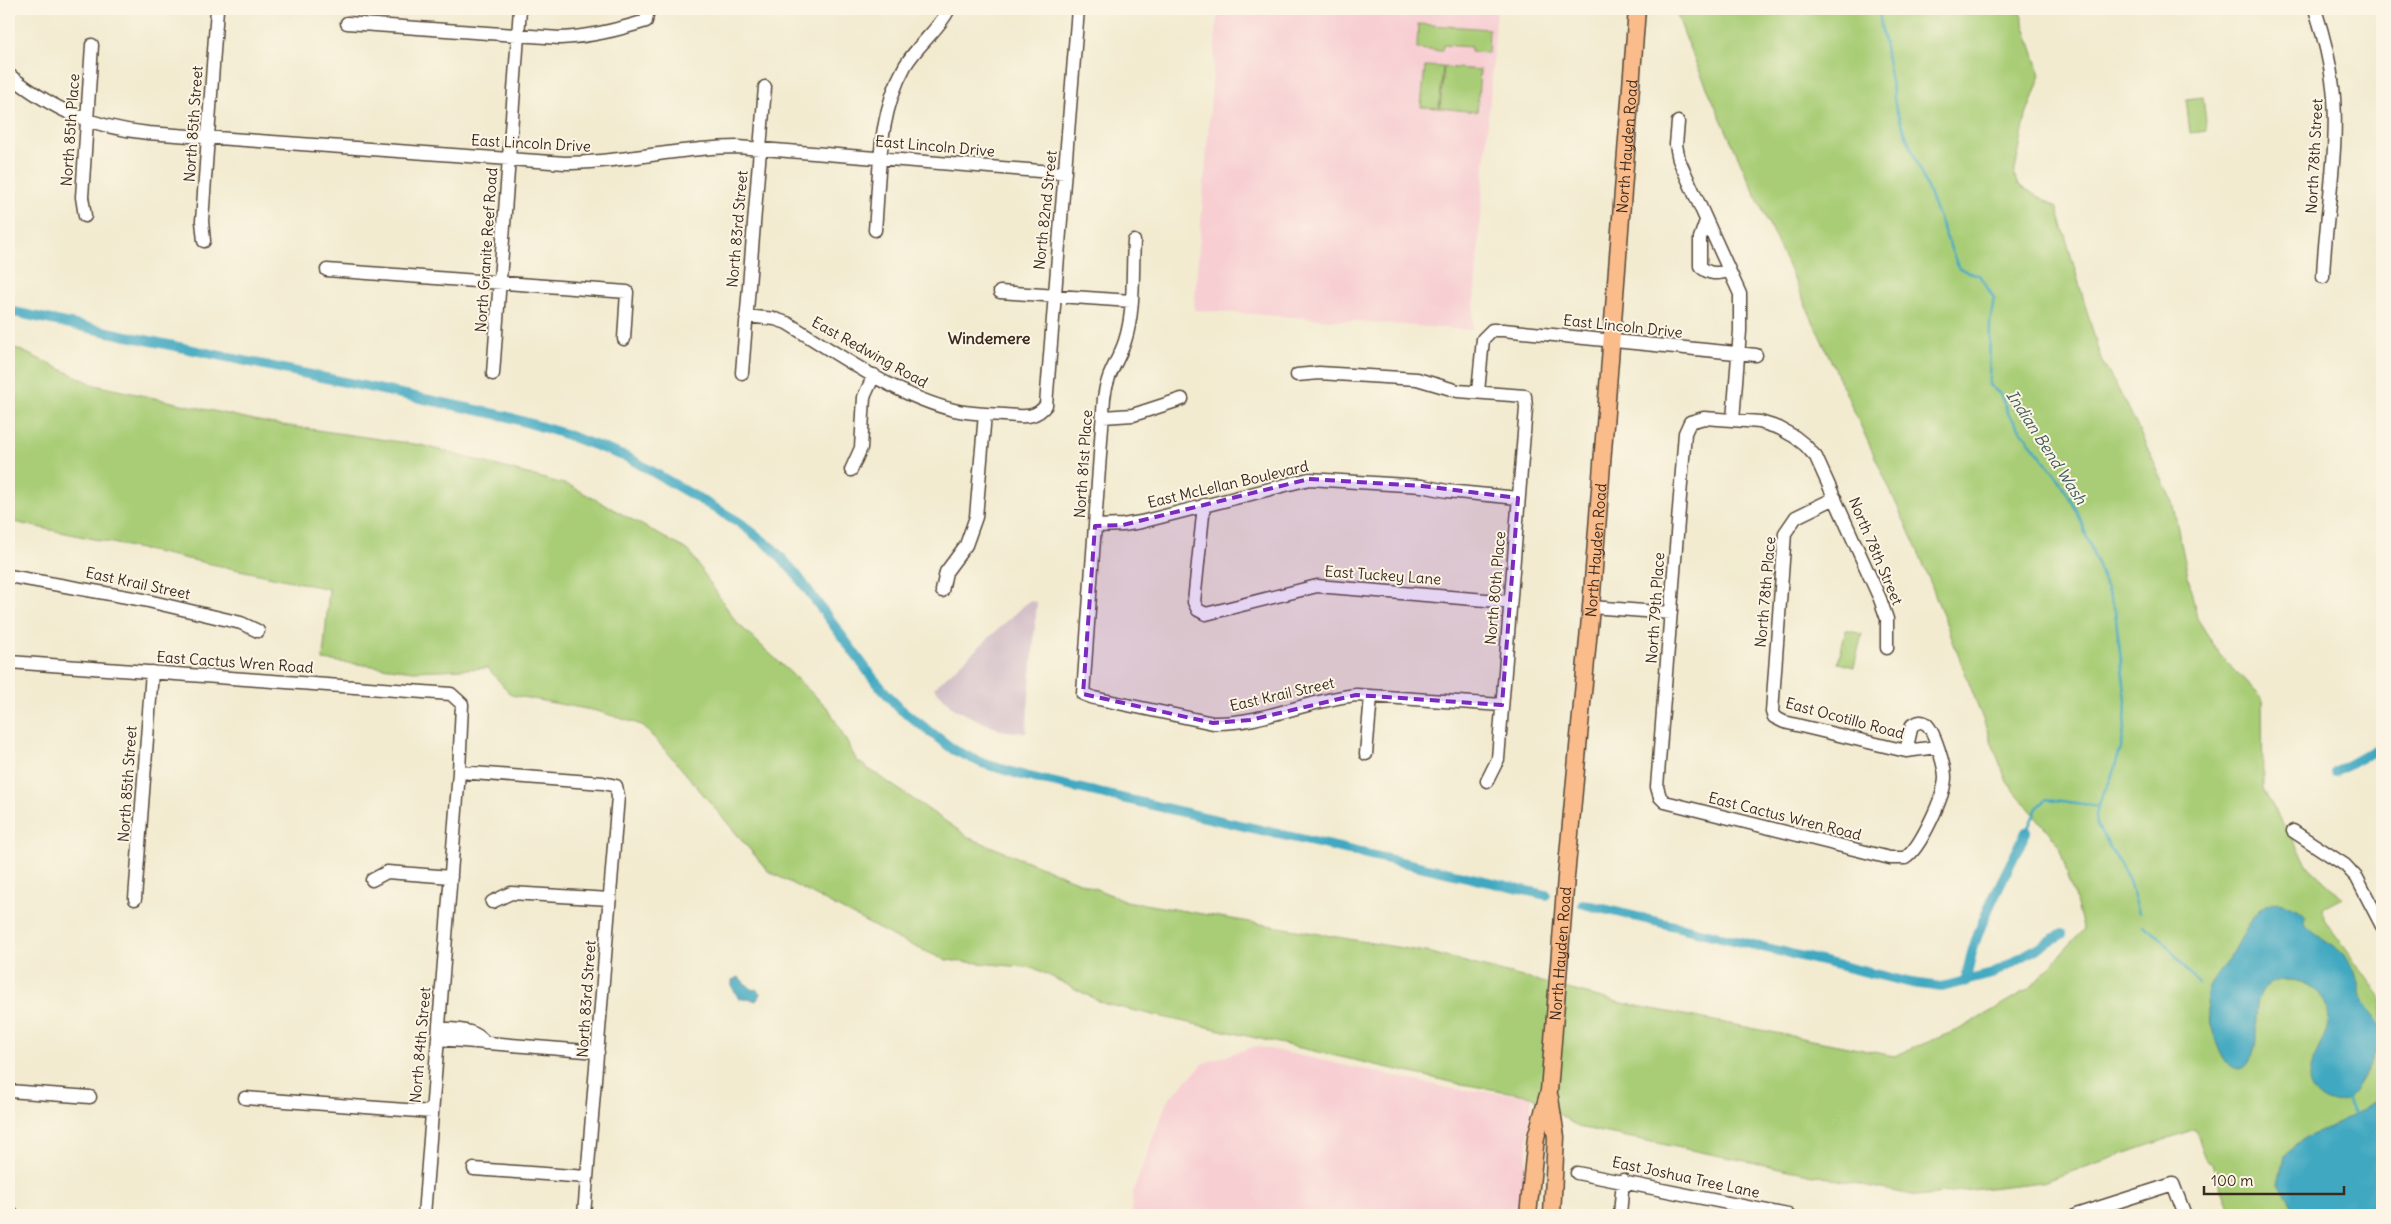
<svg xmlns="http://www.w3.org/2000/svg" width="2391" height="1224" font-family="Delius,sans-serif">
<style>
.built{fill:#f7cfd3}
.industrial{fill:#d2bdc7}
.green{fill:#a9cd76;stroke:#727c4a}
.water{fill:#40a8c1;stroke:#3e6970}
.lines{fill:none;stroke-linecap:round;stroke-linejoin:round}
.stream{stroke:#40a8c1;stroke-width:2.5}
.canal{stroke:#40a8c1;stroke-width:10}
.minor-casing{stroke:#564739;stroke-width:15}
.major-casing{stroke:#564739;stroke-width:19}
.minor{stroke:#fff;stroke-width:12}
.major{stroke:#f9bc8a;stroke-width:16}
.marked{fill:#7b2cbf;fill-opacity:0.2;stroke:#7b2cbf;stroke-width:4;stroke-dasharray:10 6;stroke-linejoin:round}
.labels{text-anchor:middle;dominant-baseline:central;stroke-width:4;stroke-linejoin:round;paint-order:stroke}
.street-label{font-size:15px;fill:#3b2a1e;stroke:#fcf5e5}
.neighbourhood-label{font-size:16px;font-weight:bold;fill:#3b2a1e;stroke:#fcf5e5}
.water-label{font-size:16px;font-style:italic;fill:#3d5c5f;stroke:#fcf5e5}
</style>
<rect width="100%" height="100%" fill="#fcf5e5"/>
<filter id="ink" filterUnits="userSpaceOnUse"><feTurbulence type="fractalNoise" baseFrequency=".02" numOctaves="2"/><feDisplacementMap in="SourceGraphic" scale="10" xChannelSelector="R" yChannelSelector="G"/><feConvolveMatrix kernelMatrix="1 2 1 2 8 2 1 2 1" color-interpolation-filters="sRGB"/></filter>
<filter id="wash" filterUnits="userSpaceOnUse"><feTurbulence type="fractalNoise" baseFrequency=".0096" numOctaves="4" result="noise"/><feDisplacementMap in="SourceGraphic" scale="20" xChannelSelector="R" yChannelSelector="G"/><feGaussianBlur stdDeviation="1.12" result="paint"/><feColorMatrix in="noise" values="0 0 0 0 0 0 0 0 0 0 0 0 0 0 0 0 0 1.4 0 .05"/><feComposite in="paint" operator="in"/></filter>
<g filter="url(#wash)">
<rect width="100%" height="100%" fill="#f2ebd0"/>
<path class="built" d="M1218 9H1497L1472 330 1194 310Z
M1256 1046 1453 1089 1532 1096 1521 1215H1131L1133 1192 1167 1101 1204 1063Z"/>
<path class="industrial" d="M1029 601 1037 602 1026 733 1000 730 954 709 934 688Z"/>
<path class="green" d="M1675 9H2019L2041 75 2026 116 2014 175 2020 186 2057 207 2101 360 2127 405 2172 501 2197 618 2220 655 2262 698 2263 790 2309 867 2342 898 2323 908 2324 919 2382 999V1215H2232L2212 1164 2207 1161 2195 1129 2042 1182 1917 1196 1578 1127 1532 1096 1456 1083 1105 1004 1034 968 945 960 898 939 768 871 669 754 642 725 597 711 511 695 488 668 414 671 323 660 329 589 9 521V345L95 385 268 423 421 445 571 486 689 551 736 622 829 709 857 761 970 838 1126 901 1431 953 1617 1002 1894 1056 1962 1028 2029 989 2084 929 2058 843 2007 782 1921 558 1745 172 1691 52Z
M1418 24 1489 29 1488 53 1471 52V47L1443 45 1442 51 1417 49Z
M1425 66 1443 67 1439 108 1421 107Z
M1444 67 1480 70 1477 112 1440 108Z
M2203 97 2207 131 2190 133 2186 99Z
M1846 630 1862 634 1854 667 1838 663Z"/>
<path class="water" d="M2278 902C2289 904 2297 908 2305 916L2304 923C2315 937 2333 943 2345 956 2359 971 2356 984 2363 1001 2367 1010 2376 1016 2379 1026 2384 1041 2375 1051 2369 1065 2360 1087 2340 1121 2314 1092 2291 1066 2357 1024 2313 988 2305 982 2296 980 2285 980 2250 981 2257 1017 2256 1039 2255 1053 2246 1080 2229 1066 2218 1057 2205 1009 2207 995 2208 980 2221 972 2228 960 2239 945 2245 926 2258 912 2263 906 2270 904 2278 902Z
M738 977 753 990 756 989 761 994 756 1001 748 998 739 999 732 987V980Z
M2382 1096V1215H2304L2293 1208 2279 1184 2285 1155 2308 1136 2341 1122Z"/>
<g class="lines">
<path class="stream" d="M1877 9 1879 13 1896 110 1959 269 1979 275 1994 298 1990 322 1989 385 2000 394 2009 415 2058 478 2077 511 2115 611 2126 700 2125 721 2122 744 2112 776 2098 806 2096 815 2097 825 2128 878 2139 913
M2026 832 2037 808 2047 799 2098 806
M2143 925 2161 938 2198 984
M2345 1097 2356 1116"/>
<path class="canal" d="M9 311 505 416 562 433 629 458 739 522 773 549 796 574 872 677 899 708 954 750 982 763 1025 776 1546 895
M2336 772 2382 746
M1583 904 1912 983 1942 987 1992 974 2062 934
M1966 982C1972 930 2004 879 2026 832"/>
</g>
</g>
<g filter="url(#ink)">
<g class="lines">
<g class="minor-casing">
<path id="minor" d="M2315 9C2323 34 2330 61 2333 87 2340 146 2325 217 2323 277
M347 23 560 38C590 37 617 30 646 21L648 9
M9 75C54 110 91 127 148 133L565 163C623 163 679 147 737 147L1065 173
M1678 122 1676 145 1679 160 1740 294V331L1733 420
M85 216 82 197 92 45
M1706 221 1700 238V266C1709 275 1717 274 1729 271
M875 230C880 174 877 116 905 66 917 45 938 31 949 9
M204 241 202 221 217 9
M1134 241C1132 273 1135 310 1125 341 1118 362 1107 373 1104 398L1083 694 1094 698 1213 723C1262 724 1308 700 1356 695L1502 705
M327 270 627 292 624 339
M1000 292 1131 301
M746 316 775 319 787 323C838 354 896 396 954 410 970 414 988 414 1004 415 1020 416 1035 420 1046 405L1078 9
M742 373 765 87
M493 374 520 9
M1297 375 1319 373 1417 379 1458 391 1525 396 1526 408 1498 759 1487 781
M1478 392 1483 339 1492 330H1503L1756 355
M1103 417 1133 415 1182 399
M851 470 861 448 864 397 874 375
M1835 498 1796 517 1785 533 1772 712 1774 717 1784 722 1906 751 1937 747
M1204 505 1194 602 1198 610 1206 614 1317 586 1510 602
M1095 526 1123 525 1141 522 1309 479 1422 486 1447 491 1518 498
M9 576 144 600 241 623 258 631
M942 591 946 572 966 545 976 517 985 414
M1591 607 1671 613
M1887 648V619L1880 599 1816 457 1805 445 1795 437 1779 428 1760 422 1704 418 1690 422 1685 433 1657 787 1660 797 1665 802 1890 858H1905C1920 849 1945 795 1945 777 1945 768 1934 729 1926 724 1921 720 1917 723 1912 725L1906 751
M9 662 451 694 462 704 459 772 424 1215
M1366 754 1371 696
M459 772 603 783 616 786 618 796 584 1215
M2293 831 2345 865 2357 878 2382 926
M372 880 387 872 451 877
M135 899 152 672
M492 902 511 893 610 899
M439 1028C454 1030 476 1028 485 1043
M438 1039 598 1052
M9 1091 90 1097
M245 1098 432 1112
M474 1169 587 1177
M1577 1173 1788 1215
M1620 1215 1623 1180
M2076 1215 2173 1184 2185 1215"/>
</g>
<g class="major-casing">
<g id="major">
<path d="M1550 1098 1556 1137 1552 1215"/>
<path d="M9 1215H10"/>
<path id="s1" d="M1528 1215 1536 1137 1549 1091 1566 877 1591 607 1637 9"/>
</g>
</g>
<use href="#minor" class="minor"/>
<use href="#major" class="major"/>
</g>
</g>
<path class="marked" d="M1309 479 1422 486 1518 498 1502 705 1356 695 1250 720 1213 723 1083 694 1095 526 1123 525Z"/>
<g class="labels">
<g class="street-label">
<text transform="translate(193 124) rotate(-86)">North 85th Street</text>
<text transform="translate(70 130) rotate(-86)">North 85th Place</text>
<text transform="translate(531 143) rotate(3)">East Lincoln Drive</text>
<text transform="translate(935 146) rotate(5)">East Lincoln Drive</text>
<text stroke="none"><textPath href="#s1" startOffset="1074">North Hayden Road</textPath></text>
<text transform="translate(2314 156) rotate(-87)">North 78th Street</text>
<text transform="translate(1045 210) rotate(-84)">North 82nd Street</text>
<text transform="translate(737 229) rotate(-85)">North 83rd Street</text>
<text transform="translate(486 250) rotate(-86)">North Granite Reef Road</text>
<text transform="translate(1623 326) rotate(6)">East Lincoln Drive</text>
<text transform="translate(870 352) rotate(29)">East Redwing Road</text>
<text transform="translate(1083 464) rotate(-86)">North 81st Place</text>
<text transform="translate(1228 484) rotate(-13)">East McLellan Boulevard</text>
<text stroke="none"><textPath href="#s1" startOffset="669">North Hayden Road</textPath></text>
<text transform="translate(1876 551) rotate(67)">North 78th Street</text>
<text transform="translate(1383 575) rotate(4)">East Tuckey Lane</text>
<text transform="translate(138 583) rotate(12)">East Krail Street</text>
<text transform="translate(1495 588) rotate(-85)">North 80th Place</text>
<text transform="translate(1765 592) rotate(-85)">North 78th Place</text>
<text transform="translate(1655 608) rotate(-86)">North 79th Place</text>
<text transform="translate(235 662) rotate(4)">East Cactus Wren Road</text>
<text transform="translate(1282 694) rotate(-13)">East Krail Street</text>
<text transform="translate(1845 718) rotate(15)">East Ocotillo Road</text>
<text transform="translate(127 784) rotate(-86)">North 85th Street</text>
<text transform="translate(1785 816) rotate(14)">East Cactus Wren Road</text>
<text stroke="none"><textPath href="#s1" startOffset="264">North Hayden Road</textPath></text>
<text transform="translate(586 999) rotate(-86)">North 83rd Street</text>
<text transform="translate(420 1045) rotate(-85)">North 84th Street</text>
<text transform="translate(1686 1177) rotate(12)">East Joshua Tree Lane</text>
</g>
<g class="neighbourhood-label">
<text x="989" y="338">Windemere</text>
</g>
<g class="water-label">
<text transform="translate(2047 447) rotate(57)">Indian Bend Wash</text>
</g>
</g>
<rect width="2391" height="1224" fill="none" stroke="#fcf5e5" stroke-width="30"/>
<path d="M2204 1186v8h140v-8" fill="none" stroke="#3b2a1e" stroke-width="2.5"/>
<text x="2211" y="1186" font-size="15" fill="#3b2a1e" stroke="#fcf5e5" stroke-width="4" paint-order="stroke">100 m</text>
</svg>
